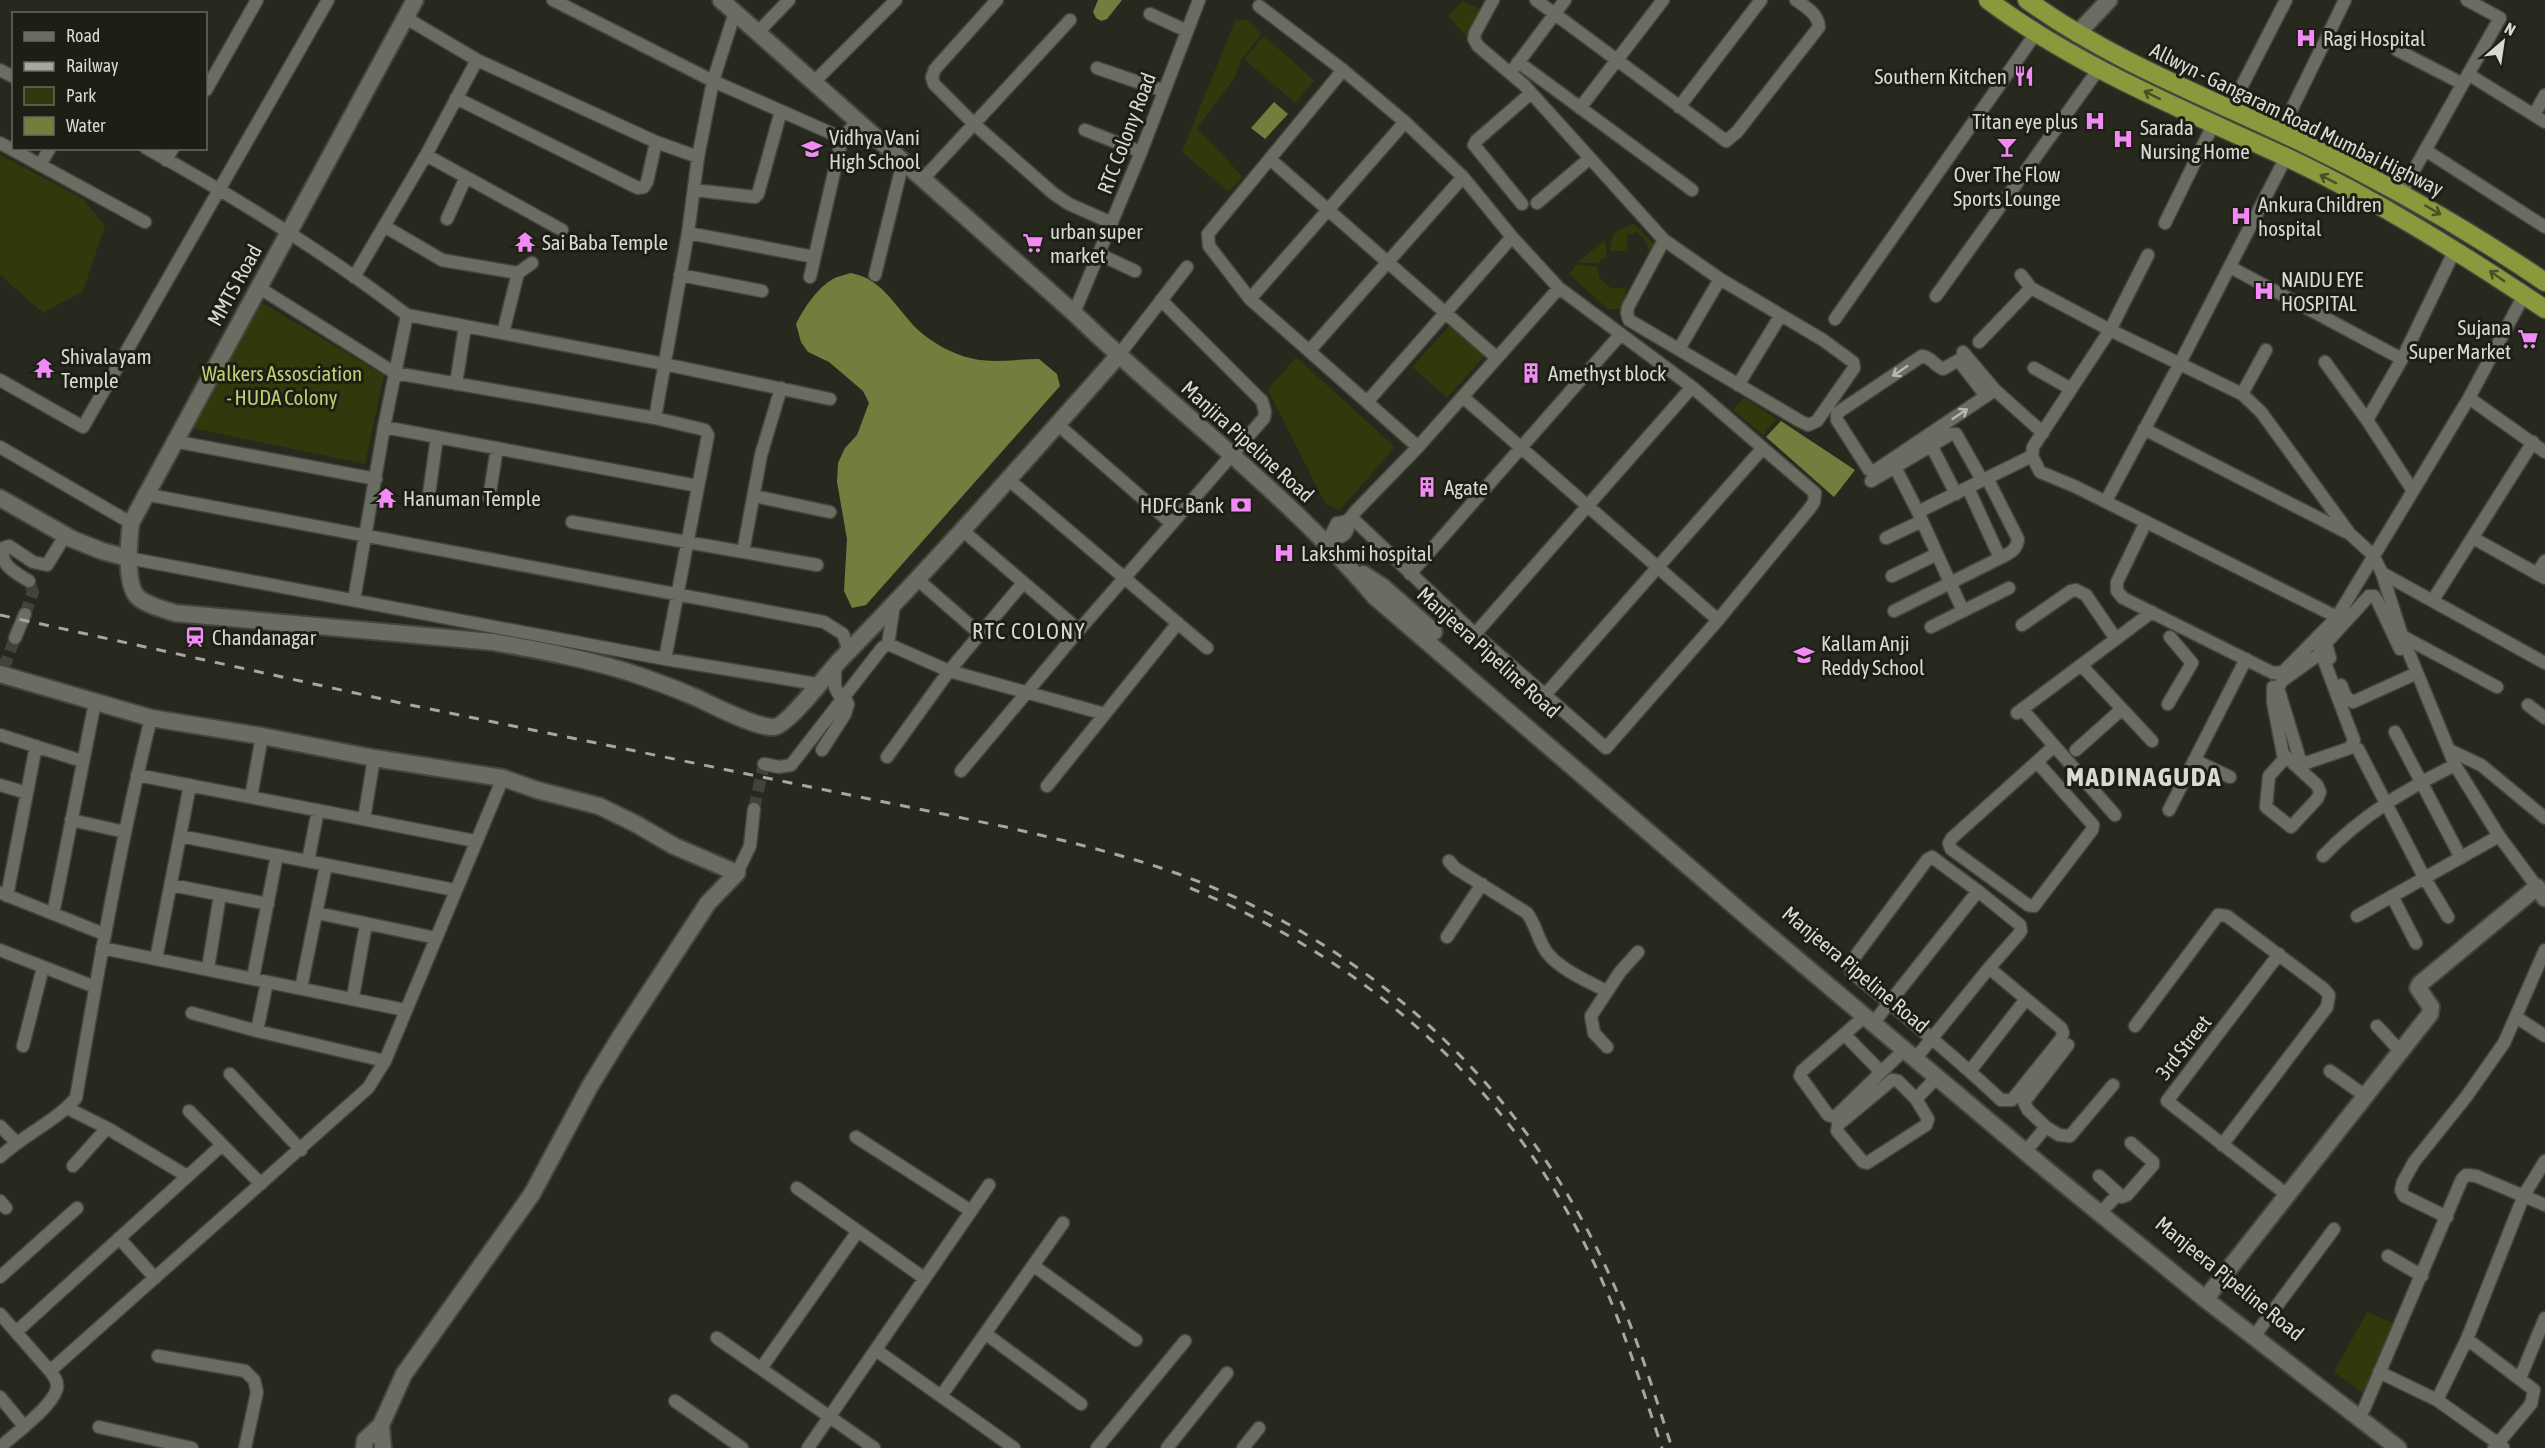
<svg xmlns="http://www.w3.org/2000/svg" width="2545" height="1448" font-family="'Asap Condensed',sans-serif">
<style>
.green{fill:#32380b}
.water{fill:#737d3e}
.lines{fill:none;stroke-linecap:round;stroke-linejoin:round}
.street-tunnel{stroke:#424439;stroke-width:12;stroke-dasharray:12 6;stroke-linecap:butt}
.street-casing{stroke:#44453d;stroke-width:15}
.secondary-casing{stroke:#44453d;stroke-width:20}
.highway-casing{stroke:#44453d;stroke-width:21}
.street{stroke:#6a6d61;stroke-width:12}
.secondary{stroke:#6a6d61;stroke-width:16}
.highway{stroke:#8b993d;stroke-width:18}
.rail{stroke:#a6a8a0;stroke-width:3;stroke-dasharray:10 10;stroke-linecap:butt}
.oneway{stroke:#495025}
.oneway2{stroke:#b7b9b1}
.labels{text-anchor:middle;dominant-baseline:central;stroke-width:6;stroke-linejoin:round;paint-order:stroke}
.poi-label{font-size:21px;fill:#d8dad3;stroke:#1d1f15;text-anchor:start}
.street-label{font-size:21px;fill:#d8dad3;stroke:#1d1f15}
.park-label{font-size:21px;fill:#bfcf73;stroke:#1d1f15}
.neighbourhood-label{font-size:22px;letter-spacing:1.5px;fill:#d8dad3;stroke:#1d1f15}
.district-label{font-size:27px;font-weight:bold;letter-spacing:1.5px;fill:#d8dad3;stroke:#1d1f15}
</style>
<rect width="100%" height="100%" fill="#27291e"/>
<path class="green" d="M1464 1 1481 10 1468 39 1448 15Z
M1246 19 1262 34 1241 60 1235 77 1197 128 1243 177 1228 191 1182 152 1235 21Z
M1264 36 1315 81 1295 103 1244 59Z
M0 155 82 198 105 226 83 291 43 313 0 275Z
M1634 224 1661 251 1650 254 1645 240 1637 232 1627 235V251H1610C1612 231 1615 230 1634 224Z
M1605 240 1607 257 1600 259 1599 263H1577Z
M1576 265 1597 266 1599 278 1611 288H1625L1626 309H1608L1569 274Z
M259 301 384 375 365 464 188 427Z
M1454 321 1488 352 1447 398 1412 367Z
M1296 357 1395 447 1339 511 1325 503 1268 390Z
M1744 397 1776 419 1763 435 1733 410Z
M2367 1312 2396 1324 2363 1393 2334 1372Z"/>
<path class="water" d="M1098 0H1122L1107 19 1101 21 1096 18 1093 12Z
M1274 102 1288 114 1265 139 1251 128Z
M851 273C883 279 896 308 917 329 931 342 952 354 970 358 993 364 1016 359 1039 359L1057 374 1060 386 866 605 852 608 844 591 847 539 837 482 838 463 845 448 857 435 869 403 863 391 829 362 808 352 801 342 796 324C804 308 817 288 833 279 838 276 845 275 851 273Z
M1781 421 1855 470 1834 497 1766 437Z"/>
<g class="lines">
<path class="street-tunnel" d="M25 614 33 592 29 581
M0 665 6 662 15 638
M754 809 764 764"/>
<g class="street-casing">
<path id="street" d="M553 0 713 81 842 138 857 122
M997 0 935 69 932 77 934 84 974 124 1054 194 1069 204 1112 223
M1493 0 1475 33 1474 39 1478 46 1524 85 1664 240 1720 279 1823 340 1853 362 1854 368 1817 421 1808 425 1800 421 1629 320 1627 313 1628 307 1664 240
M1536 0 1726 141 1737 132 1819 27C1818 14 1806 7 1796 0
M1259 6 1343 70 1405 122 1463 177 1512 237 1559 288 1692 387 1815 493 1814 502 1810 508 1718 620 1606 748 1475 634 1352 518
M1150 14 1187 31
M406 18 477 60 656 142 698 157
M759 31 789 0
M2397 50 2461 83
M1518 62 1692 190
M1515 67 1565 0
M1097 68 1164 91
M0 70 14 77
M1343 70 1208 234 1209 246 1250 299 1418 447
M2468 74 2545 122
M814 82 896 0
M206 90 257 0
M456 98 638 188 644 187 647 182 656 142
M1679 107 1761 0
M1580 108 1663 0
M2230 109 2286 0
M2534 115 2545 95
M1085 130 1141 152
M2280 133 2345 0
M0 143 145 222
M146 148C237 198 324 252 407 315L384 427 354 600
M2425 150 2545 227
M426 155 562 230
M166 160 173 148
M1271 160 1497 358
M40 165 50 148
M923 179 1070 20
M694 190 755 197 758 194 781 111
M2401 193 2500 18 2467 0
M1537 203 1590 158
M1522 204 1474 145 1476 141 1531 93
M447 219 466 177
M2165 223 2213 125
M384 226 442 260 518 273
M688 233 814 257
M1099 254 1135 271
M2148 255 2110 330 2033 447 2032 456 2040 472 2074 486 2337 617
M2230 267 2402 359
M680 275 762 291
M875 275 903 162
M2021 275 2031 288 2110 330 2242 394 2261 412 2350 534 2373 555 2382 573 2402 636 2455 765 2499 836 2537 887
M354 277 426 155 477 60
M810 277 842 138
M258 287 395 373 655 418 705 430 708 435 665 659
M1936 296 2098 70
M1250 299 1405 122
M1074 313 1141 152 1199 0
M407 315 664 364 830 399
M1835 319 2036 33
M503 333 518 273 532 263
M1979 342 2031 288
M1679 349 1720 279
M1310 350 1463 177
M1963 352 1995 390 2043 433
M1118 356 1187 267
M1966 356 1943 369C1934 365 1931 357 1922 356L1837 413V420L1869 470H1876L1995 390
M1959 361 1986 396
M2325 362 2367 420 2413 491
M2034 368 2071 389
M0 380 83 427 328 0
M456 384 465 326
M1738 385 1781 315
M2242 394 2266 350
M1463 397 1718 620
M2469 398 2545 452
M1367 402 1512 237
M655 418 688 233 698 157 713 81 735 12
M2367 420 2402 359 2455 250
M1057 424 1171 523
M384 427 698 486
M2144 429 2346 532
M173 441 376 479
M1931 445 1956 494
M0 447 131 523
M1895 467 1918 512
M1987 478 2018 539C2017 550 2010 553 2000 558
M1009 480 1207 648
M1871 481 1951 434H1956L1982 480
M144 494 824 622 843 634 849 651
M754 496 830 512
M489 498 497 448
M428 501 437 437
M2106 501 2180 363 2286 157
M572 522 817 565
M2146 522 2117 582V591L2123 598 2273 673 2283 672 2337 617 2469 398 2524 295
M962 530 1079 630
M1886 538 1922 521
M2473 538 2545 578
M1331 539C1342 538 1349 535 1348 522
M1327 543 1337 523C1348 522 1349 520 1355 512L1418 447 1559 288
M743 552 761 455 781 388
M128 558 665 659 817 684
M2382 573 2545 663
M1410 574 1620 335
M2537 574 2545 561
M1892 576 1937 554
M917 579 980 634
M29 581C16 573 0 566 3 548L9 546 33 562 47 565 65 536
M2433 600 2533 442
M1894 611 2000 558 1968 488
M1963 611 1918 512 2032 456
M2022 625 2071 591 2076 590 2086 595 2116 639
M1931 627 2009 588
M1475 634 1692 387
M2402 636 2497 687
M15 638 25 614
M2316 639C2329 673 2341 707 2354 740L2350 748 2306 763 2300 760 2278 688 2282 681 2321 653
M888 644 894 605
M2330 658 2326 644 2328 641 2369 596H2374L2377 600 2400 649
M2081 665 2152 741
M2341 685 2346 697 2353 702 2417 673
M2273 687V702L2283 754 2317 785 2320 792 2317 799 2291 827 2266 807 2269 776 2286 757
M1545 695 1762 449
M2168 704 2192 663 2170 637
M2528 705 2545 718
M2022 709 2115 815
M2017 713 2152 612
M2395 732 2461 858
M0 735 82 761
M2358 749 2424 877 2448 917
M822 750 845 714 848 704 844 696 839 695 835 687V666
M2076 750 2122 709
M2449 750 2481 765 2545 818
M887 757 949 671 1023 583
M2194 760 2230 777
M2037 762 2093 825 2092 830 2034 906 2028 905 1951 849 1949 843 1952 838 2041 758 2054 746
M764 764 779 767 791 765 882 648 888 644 949 671 1105 714
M961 771 1079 630 1264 418 1265 412 1262 401 1161 300
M137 775 475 841
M0 785 27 793
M1047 786 1178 623
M251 797 262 736
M2169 810 2246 659
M364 819 374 758
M71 820 125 832
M180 836 455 890
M2323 856C2362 815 2405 790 2455 765
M308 861 318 810
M1449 861 1455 868 1527 913C1537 926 1538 943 1549 955 1563 971 1588 981 1606 991
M737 873 750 846 754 809
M171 885 268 904
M1 893 104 934
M7 896 36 746
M2392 896 2416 943
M317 913 436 938
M53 914 95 702
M2357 916 2499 836
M1447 937 1482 884
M102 948 405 1010
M0 950 95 987
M2279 954 2167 1101 2286 1194
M156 959 190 785
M208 968 220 895
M253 978 277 855
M267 982 257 1031 385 1061
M301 988 326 865
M353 997 366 924
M192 1013 257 1031
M1864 1017 1802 1071 1800 1076 1828 1115 1835 1117 1904 1050
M1878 1017 1889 1003 1978 891 1932 857 1927 860 1851 962V972C1902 1013 1953 1055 2001 1100H2012L2061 1039 2063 1033 2061 1028 1989 968 2018 935 2021 931 2020 925 1978 891
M2516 1017 2545 1036
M2135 1026 2218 915 2227 916 2324 989 2329 995 2327 1007 2222 1145
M2377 1026 2400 1051
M1845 1035 1881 1072
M23 1046 43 967
M1607 1047 1594 1033 1591 1016 1620 972 1638 952
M1920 1053 1989 968
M1970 1071 2026 999
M2330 1071 2364 1095
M230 1074 301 1150
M1916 1099 1928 1119 1926 1125 1867 1163 1863 1162 1837 1131 1838 1125 1892 1080 1898 1081 1916 1099 1937 1077
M67 1108 107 1128 187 1176
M189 1111 261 1184
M0 1126 16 1142
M2046 1127 2028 1110 2024 1102 2068 1045
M856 1137 971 1211
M2031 1145 2046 1127 2059 1135 2070 1136 2113 1085
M0 1157C23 1135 55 1122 76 1098 98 971 120 843 151 718
M73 1166 107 1128
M2099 1176 2122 1197 2127 1195 2153 1165V1162L2131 1143
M797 1188 924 1278
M0 1201 6 1208
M2106 1207 2118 1194
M2447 1217 2404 1196 2401 1190 2403 1182 2414 1162 2466 1097 2504 1043 2545 950
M119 1238 155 1278
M2388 1256 2422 1276
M1034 1266 1136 1340
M0 1277 77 1208
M0 1314 50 1371C54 1376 58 1381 57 1388 53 1406 14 1435 0 1447
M2258 1331 2334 1229
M16 1332 222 1145
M986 1334 1081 1404
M717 1338 874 1448
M2467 1339 2534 1390 2531 1404 2494 1448
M876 1350 1014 1448
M158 1356 245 1371 254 1380 257 1392 245 1448
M762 1367 858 1231
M50 1371 368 1088 385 1061 503 778
M2379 1372 2437 1400 2503 1447
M2520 1378 2545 1318
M941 1396 1063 1223
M0 1397 24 1426
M2437 1400 2467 1339 2524 1195 2545 1161
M675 1401 742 1448
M2364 1409 2462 1179 2466 1175 2476 1176 2545 1205
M99 1427 192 1448
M808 1448 989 1185
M1097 1448 1185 1341
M1167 1448 1227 1373
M1243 1448 1259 1428"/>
</g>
<g class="secondary-casing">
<path id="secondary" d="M415 0 131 523C129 539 124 589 140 599 149 606 163 609 175 613L493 642C537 650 582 658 625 671 650 679 674 688 697 698 715 706 756 728 774 727 787 726 828 673 840 660 936 562 1027 459 1118 356
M721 0 1074 313C1173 409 1286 492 1375 597L1753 922 2048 1171 2205 1299 2398 1448
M2077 34 2109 0
M0 498 72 539 102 551 128 558
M1363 574 1383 587 1434 632
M0 674 151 718 262 736 374 758 503 778 537 790 599 806 636 824 674 846 737 873 708 903 622 1034 590 1086 532 1194 404 1374 381 1425
M2210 1293 2430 1014 2431 1007 2418 988 2420 984 2537 887 2545 898
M364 1448 365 1440 381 1425 383 1448"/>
</g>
<g class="highway-casing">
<path id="highway" d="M1988 0C2078 67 2184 110 2286 157 2377 200 2461 253 2545 309
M2027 0C2111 61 2208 97 2301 142 2386 183 2467 229 2545 282"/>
</g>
<use href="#street" class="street"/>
<use href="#secondary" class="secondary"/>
<use href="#highway" class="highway"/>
<path class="rail" d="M0 615 396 702 1006 827C1066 841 1126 855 1184 876 1367 944 1517 1081 1601 1257 1631 1318 1651 1383 1672 1448
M1190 888C1368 961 1510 1086 1593 1261 1622 1321 1641 1385 1662 1448"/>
</g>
<defs><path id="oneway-shaft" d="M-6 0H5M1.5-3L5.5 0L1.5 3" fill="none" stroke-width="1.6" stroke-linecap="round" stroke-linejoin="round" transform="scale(1.5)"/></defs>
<g class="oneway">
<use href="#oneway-shaft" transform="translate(2152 95) rotate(-153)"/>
<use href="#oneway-shaft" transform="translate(2328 179) rotate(-153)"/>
<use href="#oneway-shaft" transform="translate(2433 210) rotate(30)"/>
<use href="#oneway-shaft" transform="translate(2497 276) rotate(-145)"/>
</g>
<g class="oneway2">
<use href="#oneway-shaft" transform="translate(1900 371) rotate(146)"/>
<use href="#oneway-shaft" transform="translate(1960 414) rotate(-34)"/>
</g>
<defs>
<g id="hospital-bare" transform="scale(1.62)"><path d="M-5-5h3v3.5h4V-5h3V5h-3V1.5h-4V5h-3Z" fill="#f18af4" stroke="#1d1f15" stroke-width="2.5" paint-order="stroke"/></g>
<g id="restaurant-bare" transform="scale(1.62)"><path d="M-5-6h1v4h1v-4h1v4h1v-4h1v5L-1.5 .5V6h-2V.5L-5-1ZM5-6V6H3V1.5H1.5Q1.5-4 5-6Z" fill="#f18af4" stroke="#1d1f15" stroke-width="2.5" paint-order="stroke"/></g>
<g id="bar-bare" transform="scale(1.62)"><path d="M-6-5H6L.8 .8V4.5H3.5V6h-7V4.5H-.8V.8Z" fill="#f18af4" stroke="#1d1f15" stroke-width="2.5" paint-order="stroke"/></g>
<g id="school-bare" transform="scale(1.62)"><path d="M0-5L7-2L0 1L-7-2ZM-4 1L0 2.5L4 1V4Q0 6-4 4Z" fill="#f18af4" stroke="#1d1f15" stroke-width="2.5" paint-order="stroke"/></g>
<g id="temple-bare" transform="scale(1.62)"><path d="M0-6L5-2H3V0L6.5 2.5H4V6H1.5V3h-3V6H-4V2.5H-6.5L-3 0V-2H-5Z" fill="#f18af4" stroke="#1d1f15" stroke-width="2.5" paint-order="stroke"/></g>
<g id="supermarket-bare" transform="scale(1.62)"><path d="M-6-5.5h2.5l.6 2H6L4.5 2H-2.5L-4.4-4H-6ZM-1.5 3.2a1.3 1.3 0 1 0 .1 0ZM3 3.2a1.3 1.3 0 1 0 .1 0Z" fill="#f18af4" stroke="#1d1f15" stroke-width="2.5" paint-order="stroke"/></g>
<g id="building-bare" transform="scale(1.62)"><path d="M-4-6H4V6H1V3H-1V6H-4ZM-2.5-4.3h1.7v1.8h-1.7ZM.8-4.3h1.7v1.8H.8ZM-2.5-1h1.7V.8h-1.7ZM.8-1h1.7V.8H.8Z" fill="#f18af4" stroke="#1d1f15" stroke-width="2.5" paint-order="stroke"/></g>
<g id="bank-bare" transform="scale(1.62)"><path d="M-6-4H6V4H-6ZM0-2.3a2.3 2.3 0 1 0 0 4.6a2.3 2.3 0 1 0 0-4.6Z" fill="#f18af4" stroke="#1d1f15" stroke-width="2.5" paint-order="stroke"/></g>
<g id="station-bare" transform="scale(1.62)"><path d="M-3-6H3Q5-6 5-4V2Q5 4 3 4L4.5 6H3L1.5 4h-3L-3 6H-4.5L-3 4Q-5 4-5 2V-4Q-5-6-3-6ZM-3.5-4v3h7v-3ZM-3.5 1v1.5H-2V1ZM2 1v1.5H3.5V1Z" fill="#f18af4" stroke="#1d1f15" stroke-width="2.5" paint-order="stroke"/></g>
</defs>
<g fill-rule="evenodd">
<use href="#hospital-bare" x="2306" y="38"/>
<use href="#restaurant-bare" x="2024" y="76"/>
<use href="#hospital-bare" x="2095" y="121"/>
<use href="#hospital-bare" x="2123" y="139"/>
<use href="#bar-bare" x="2007" y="147"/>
<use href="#school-bare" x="812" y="149"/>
<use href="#hospital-bare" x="2241" y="216"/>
<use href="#temple-bare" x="525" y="242"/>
<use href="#supermarket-bare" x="1033" y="243"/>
<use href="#hospital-bare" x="2264" y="291"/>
<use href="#supermarket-bare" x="2528" y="339"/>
<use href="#temple-bare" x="44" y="368"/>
<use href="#building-bare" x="1531" y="373"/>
<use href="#building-bare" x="1427" y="487"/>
<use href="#temple-bare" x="386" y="498"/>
<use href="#bank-bare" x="1241" y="505"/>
<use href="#hospital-bare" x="1284" y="553"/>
<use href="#station-bare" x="195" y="637"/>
<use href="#school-bare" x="1804" y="655"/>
</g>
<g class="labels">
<g class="poi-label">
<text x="2323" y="38">Ragi Hospital</text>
<text x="2007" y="76" text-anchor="end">Southern Kitchen</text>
<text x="2078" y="121" text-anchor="end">Titan eye plus</text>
<text x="2140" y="127">Sarada<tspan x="2140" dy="24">Nursing Home</tspan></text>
<text x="829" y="137">Vidhya Vani<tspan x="829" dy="24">High School</tspan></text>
<text x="2007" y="174" text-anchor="middle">Over The Flow<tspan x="2007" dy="24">Sports Lounge</tspan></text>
<text x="2258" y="204">Ankura Children<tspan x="2258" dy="24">hospital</tspan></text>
<text x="1050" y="231">urban super<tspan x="1050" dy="24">market</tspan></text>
<text x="542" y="242">Sai Baba Temple</text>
<text x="2281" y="279">NAIDU EYE<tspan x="2281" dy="24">HOSPITAL</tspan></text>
<text x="2511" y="327" text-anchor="end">Sujana<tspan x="2511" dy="24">Super Market</tspan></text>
<text x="61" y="356">Shivalayam<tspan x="61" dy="24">Temple</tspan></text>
<text x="1548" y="373">Amethyst block</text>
<text x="1444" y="487">Agate</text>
<text x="403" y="498">Hanuman Temple</text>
<text x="1224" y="505" text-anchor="end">HDFC Bank</text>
<text x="1301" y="553">Lakshmi hospital</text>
<text x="212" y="637">Chandanagar</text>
<text x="1821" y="643">Kallam Anji<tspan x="1821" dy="24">Reddy School</tspan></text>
</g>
<g class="street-label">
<text transform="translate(2297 119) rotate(26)">Allwyn - Gangaram Road Mumbai Highway</text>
<text transform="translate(1126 133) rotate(-69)">RTC Colony Road</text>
<text transform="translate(234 285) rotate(-61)">MMTS Road</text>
<text transform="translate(1248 441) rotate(42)">Manjira Pipeline Road</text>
<text transform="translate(1489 652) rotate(42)">Manjeera Pipeline Road</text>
<text transform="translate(1856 969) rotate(40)">Manjeera Pipeline Road</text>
<text transform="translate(2183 1047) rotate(-52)">3rd Street</text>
<text transform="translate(2230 1278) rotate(39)">Manjeera Pipeline Road</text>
</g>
<g class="park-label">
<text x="282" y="373">Walkers Assosciation<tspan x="282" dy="24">- HUDA Colony</tspan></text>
</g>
<g class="neighbourhood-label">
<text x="1029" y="631">RTC COLONY</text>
</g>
<g class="district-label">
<text x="2144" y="776">MADINAGUDA</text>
</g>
</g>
<rect x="12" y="12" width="195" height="138" fill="#1d1f15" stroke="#686a61" stroke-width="1.5"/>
<rect x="24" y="32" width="30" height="9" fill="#6a6d61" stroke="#686a61" stroke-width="1.5"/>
<text x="66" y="42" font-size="18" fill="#d8dad3">Road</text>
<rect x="24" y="62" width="30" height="9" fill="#a6a8a0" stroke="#686a61" stroke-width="1.5"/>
<text x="66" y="72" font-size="18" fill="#d8dad3">Railway</text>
<rect x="24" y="87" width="30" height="18" fill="#32380b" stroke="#686a61" stroke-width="1.5"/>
<text x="66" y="102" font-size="18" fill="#d8dad3">Park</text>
<rect x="24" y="117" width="30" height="18" fill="#737d3e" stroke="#686a61" stroke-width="1.5"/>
<text x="66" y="132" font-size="18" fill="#d8dad3">Water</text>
<g transform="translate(2503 42) rotate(29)" stroke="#1d1f15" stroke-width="4.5" paint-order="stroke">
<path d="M0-4.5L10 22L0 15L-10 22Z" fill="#d8dad3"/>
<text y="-9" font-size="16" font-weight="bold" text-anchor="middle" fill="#d8dad3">N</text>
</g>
</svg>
